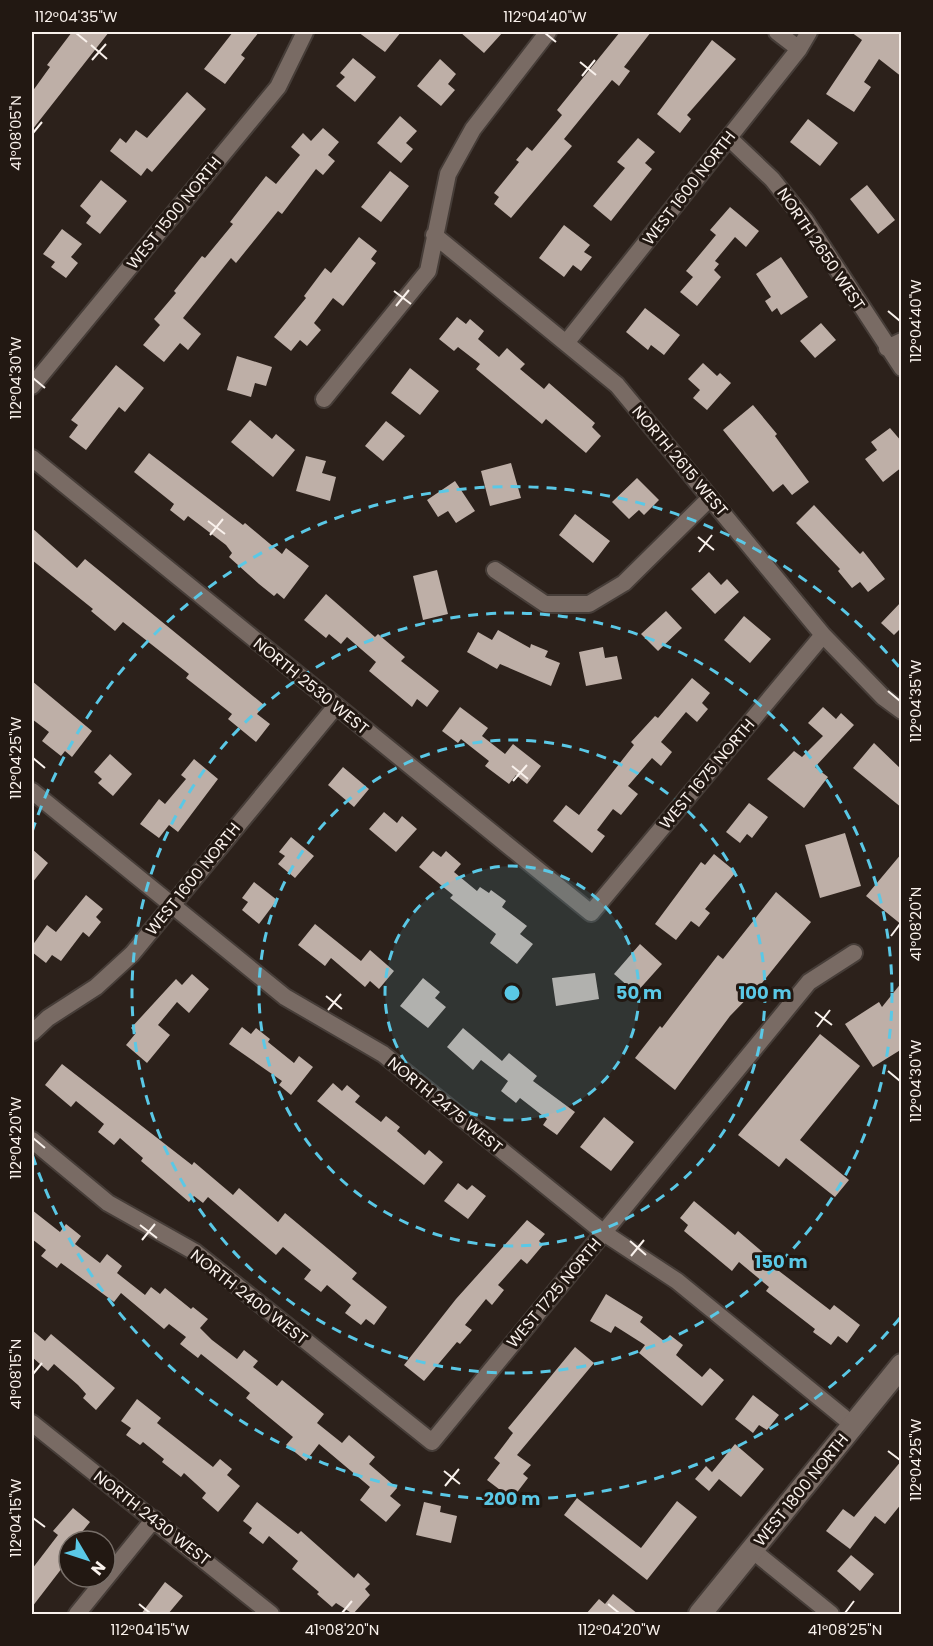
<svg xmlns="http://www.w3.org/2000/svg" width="933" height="1646" font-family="Poppins,sans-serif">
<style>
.building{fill:#beafa7}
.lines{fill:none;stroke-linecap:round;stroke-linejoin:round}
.minor-casing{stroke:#463d38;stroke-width:20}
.secondary-casing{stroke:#463d38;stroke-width:26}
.minor{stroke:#796b64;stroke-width:16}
.secondary{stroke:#796b64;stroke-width:22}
.ticks{fill:none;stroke:#f9f1ec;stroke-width:2}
.ring{fill:none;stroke:#5ac8e6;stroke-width:3;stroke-dasharray:10 8}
.labels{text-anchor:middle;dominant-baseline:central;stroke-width:6;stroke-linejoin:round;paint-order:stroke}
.street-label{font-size:16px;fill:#f9f1ec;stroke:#221812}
.centre{fill:#5ac8e6;stroke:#221812;stroke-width:3}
.ring-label{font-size:18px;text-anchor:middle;font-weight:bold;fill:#5ac8e6;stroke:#221812;stroke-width:6;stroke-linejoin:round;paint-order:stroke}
.neatline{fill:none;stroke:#f9f1ec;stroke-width:2}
.ticks-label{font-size:15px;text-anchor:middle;fill:#f9f1ec}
</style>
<rect width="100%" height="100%" fill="#2c211b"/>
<path class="building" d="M72 32H109L32 130V92L50 67 47 65Z
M233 32H259L241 55 245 58 225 84 204 69Z
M358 32H401L385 52Z
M460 32H503L484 53Z
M620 32H651L624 67 630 71 619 86 612 80 564 139 572 146 511 218 494 204 499 197 494 193 519 162 516 160 527 147 532 151 562 115 557 110Z
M851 32H901L902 77 879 59 864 82 871 87 854 112 826 94 862 40Z
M712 40 736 59 687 115 691 119 680 133 657 114Z
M353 58 376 77 355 102 336 86 345 77 340 73Z
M440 59 456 74 448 84 455 90 441 106 417 86Z
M187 92 206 109 152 172 147 168 141 176 110 151 120 138 126 143 136 130 147 138Z
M400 116 417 131 406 143 413 149 401 163 377 143Z
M808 119 838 143 820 166 790 142Z
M323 128 339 142 328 155 335 161 323 175 316 169 282 214 278 211 236 263 231 258 183 318 201 334 188 350 180 343 164 362 143 345 160 325 154 319 176 293 174 291 202 256 205 258 233 224 230 222 266 176 276 184 300 155 291 147 303 133 311 141Z
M638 138 655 152 645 163 652 169 611 221 593 206 625 168 617 162Z
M390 171 409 186 381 222 361 207Z
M101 180 127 201 100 234 86 223 91 216 80 206Z
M867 185 895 220 878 234 850 199Z
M730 207 759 231 746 247 735 237 715 261 719 264 714 270 721 277 697 306 680 292 693 277 686 271 716 235 710 230Z
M564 225 590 245 584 252 592 257 581 271 573 265 564 277 539 258Z
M62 229 82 244 71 257 78 263 66 278 51 267 55 262 43 254Z
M359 237 377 251 371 259 376 263 343 306 333 298 314 323 321 330 307 346 300 340 291 351 274 337 306 298 304 296 325 268 331 273Z
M781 257 808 297 781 315 777 308 772 312 765 301 771 297 756 274Z
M645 308 680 335 664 355 651 345 648 350 626 332Z
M457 317 466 324 470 319 484 331 478 339 499 357 507 348 525 364 520 369 544 389 549 383 595 423 592 427 601 436 586 453 546 419 542 424 476 369 480 364 458 347 454 351 439 339Z
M821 323 836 340 815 358 800 341Z
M237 356 272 367 266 386 255 383 251 397 227 390Z
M703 363 717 376 720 373 731 383 707 410 693 398 700 390 688 379Z
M116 365 144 388 125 412 119 407 86 450 69 437 78 425 71 420Z
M410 368 439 391 420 415 391 393Z
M753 405 777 434 775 436 809 482 792 495 783 484 773 492 723 430Z
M250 420 272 439 276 434 295 450 273 477 231 442Z
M386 421 405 436 383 461 365 446Z
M890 428 902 442V467L883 482 865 459 877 450 871 442Z
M149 453 243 525 245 523 282 554 286 548 309 566 284 599 277 593 274 596 259 584 229 557 232 553 226 545 188 516 184 521 170 510 174 504 134 472Z
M306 456 326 461 322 473 336 477 330 501 296 491Z
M511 463 521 498 490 506 481 471Z
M637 478 659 500 644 515 639 510 629 519 612 502Z
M455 481 475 511 456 523 448 511 438 517 427 500Z
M814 505 860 554 863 551 885 579 868 592 860 582 852 588 838 571 840 569 796 523Z
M575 514 610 541 593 563 559 535Z
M32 528 77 568 85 559 264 705 257 714 270 724 256 742 228 719 232 714 186 678 189 674 123 622 115 631 91 611 93 609 32 560Z
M437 570 448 614 423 620 413 576Z
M709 572 721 585 727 579 739 592 715 614 691 589Z
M326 594 375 637 378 634 405 657 401 661 439 691 427 707 417 699 412 707 369 671 376 662 347 637 341 644 329 634 326 638 304 620Z
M902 601V627L894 635 881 623Z
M666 611 682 628 658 651 641 634Z
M744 616 771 639 750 663 724 640Z
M498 630 530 648 531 644 548 651 545 657 560 663 551 686 500 664 497 669 467 652 478 632 492 640Z
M603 647 605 658 617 656 622 679 586 686 579 652Z
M692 678 710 693 702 703 708 709 697 722 686 712 661 742 672 752 661 766 652 758 628 786 638 794 621 815 613 809 597 830 605 836 592 853 553 821 566 805 579 815 634 745 631 742 655 716 658 718Z
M32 681 92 731 72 757 65 751 61 756 42 741 49 732 32 719Z
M460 707 488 728 482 736 505 754 513 744 541 766 527 784 516 775 509 784 485 766 489 761 461 739 458 743 442 731Z
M823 707 836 719 841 713 854 725 815 767 828 777 804 808 767 779 794 751 802 757 823 736 808 723Z
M874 743 902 770V808L853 768Z
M110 754 132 774 113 796 98 783 102 779 94 772Z
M194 759 218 779 178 832 169 825 159 838 140 824 159 799 165 804 186 779 181 775Z
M343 767 369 789 354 807 328 785Z
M749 803 768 817 752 838 747 834 740 843 726 832Z
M384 812 397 823 402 816 417 829 396 852 369 829Z
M845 833 861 886 820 898 805 845Z
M291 837 314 856 295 878 278 864 285 856 279 852Z
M32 849 48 863 32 883Z
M433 851 441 857 446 851 461 864 454 872 477 891 480 887 489 893 491 890 506 901 502 907 527 926 520 934 533 944 517 964 490 943 496 934 450 898 453 895 419 867Z
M902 853V925L866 896Z
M714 854 736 872 705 909 710 913 699 927 691 921 676 940 655 924 701 862 705 865Z
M254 882 277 900 259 924 242 910 248 902 242 898Z
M776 892 811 922 762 983 730 1016 675 1090 635 1058 660 1026 662 1028 718 955 723 959Z
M86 895 103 909 96 917 101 922 89 937 83 932 61 961 52 955 46 963 32 952V946L47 925 56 932Z
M315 924 361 961 370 950 394 971 379 989 370 981 365 987 331 958 325 966 298 945Z
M640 944 662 964 636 993 614 974Z
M595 973 599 999 556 1006 552 978Z
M192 974 209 989 189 1013 177 1002 158 1025 170 1035 147 1063 126 1045 136 1033 131 1028 176 979 182 985Z
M423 978 440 992 435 998 446 1007 428 1028 400 1006Z
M902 982V1049L873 1067 845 1024 879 1002 882 1007Z
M242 1027 251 1034 256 1028 270 1039 268 1042 294 1063 299 1056 313 1067 291 1095 279 1085 282 1081 229 1044Z
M463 1028 502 1061 509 1053 537 1076 533 1081 575 1112 557 1135 543 1125 547 1119 520 1098 516 1103 501 1091 508 1081 481 1060 473 1070 447 1047Z
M820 1034 860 1066 800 1140 849 1180 835 1197 786 1158 779 1167 738 1135Z
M62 1064 192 1165 194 1162 233 1195 239 1188 278 1222 285 1213 357 1273 352 1279 387 1307 374 1325 366 1319 361 1325 345 1313 351 1305 327 1285 321 1292 304 1279 311 1270 283 1247 276 1255 208 1197 203 1203 194 1196 189 1202 141 1161 143 1158 120 1138 114 1145 98 1132 104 1124 76 1101 71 1107 45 1085Z
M333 1083 342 1091 347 1085 360 1096 355 1102 381 1122 386 1116 400 1127 397 1131 425 1155 429 1150 443 1162 424 1185 317 1101Z
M604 1117 634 1142 611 1171 580 1147Z
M458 1183 467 1190 472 1185 486 1196 468 1219 444 1201Z
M694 1201 735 1235 738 1231 765 1254 762 1258 830 1310 834 1305 860 1325 847 1343 838 1336 831 1345 813 1332 815 1329 766 1291 769 1287 739 1262 732 1271 684 1231 688 1225 680 1218Z
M32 1210 60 1232 66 1224 81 1236 75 1244 100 1263 107 1254 122 1266 117 1273 145 1295 151 1287 160 1294 165 1288 191 1309 193 1307 208 1319 200 1328 212 1340 237 1359 244 1350 258 1361 253 1367 277 1386 282 1380 324 1414 317 1423 342 1443 349 1435 375 1457 369 1464 397 1488 390 1496 401 1505 386 1522 360 1500 370 1487 319 1444 306 1461 286 1445 293 1437 246 1398 250 1393 201 1354 198 1358 180 1344 186 1337 169 1324 164 1329 121 1293 114 1302 61 1263 57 1268 41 1256 46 1250 32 1239Z
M527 1220 545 1234 539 1241 543 1245 527 1264 521 1259 498 1285 504 1290 492 1305 486 1299 465 1325 472 1330 460 1344 457 1342 424 1381 404 1365 456 1299Z
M606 1294 643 1317 640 1322 664 1341 670 1335 683 1345 676 1355 702 1377 710 1368 724 1380 702 1406 639 1353 645 1345 615 1326 611 1333 590 1321Z
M32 1330 45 1341 51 1334 115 1388 96 1410 83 1398 86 1394 78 1385 54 1364 48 1371 32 1357Z
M575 1347 594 1363 517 1455 531 1465 523 1474 528 1478 512 1499 487 1480 500 1463 494 1458 513 1433 508 1428Z
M753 1395 779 1415 767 1430 759 1425 753 1433 735 1419Z
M137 1399 161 1418 157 1423 213 1467 220 1459 232 1469 227 1475 240 1486 218 1512 202 1498 206 1493 184 1473 181 1477 162 1462 164 1459 143 1442 140 1445 126 1435 131 1428 121 1421Z
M735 1444 764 1469 741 1497 719 1479 709 1491 695 1479 706 1466 712 1472Z
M902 1460V1503L885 1524 875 1516 850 1549 826 1531 843 1509 854 1517Z
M577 1498 641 1548 677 1501 697 1517 647 1580 564 1515Z
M257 1502 298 1534 301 1531 354 1578 358 1573 370 1584 365 1589 370 1595 353 1614 336 1603 332 1607 317 1594 319 1592 292 1569 298 1561 269 1536 263 1544 249 1533 252 1528 243 1521Z
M424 1502 441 1506 440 1512 457 1516 451 1543 416 1535Z
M73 1508 90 1522 82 1532 92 1541H69V1559L32 1607V1569L58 1535 53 1531Z
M851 1555 874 1574 860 1591 837 1571Z
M165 1582 183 1596 168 1614H141Z
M613 1594 638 1614H586L599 1599 605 1604Z"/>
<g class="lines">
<g class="minor-casing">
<path id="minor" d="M777 32 799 49
M729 138 772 179 805 220 902 368
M434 235 617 385 823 635 883 697 902 711
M566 343 799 49 809 32
M887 348 902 341
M32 386 278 87 305 32
M324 399 428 271 448 174 473 129 548 32
M32 458 591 913 823 635
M495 570 545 604H589L624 583 710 498
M32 791 285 997 383 1054 604 1233 677 1281 853 1425
M32 1033 48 1018 96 987 132 954 336 706
M32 1140 108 1203 195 1252 432 1442 809 982 854 953
M32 1423 271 1614
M752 1550 831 1614
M77 1614 154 1519"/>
</g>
<g class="secondary-casing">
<path id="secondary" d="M700 1614 902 1365"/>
</g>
<use href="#minor" class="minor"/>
<use href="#secondary" class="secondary"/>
</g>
<path class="ticks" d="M76 33 87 42M545 33 556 42M91 45 107 59M92 60 106 44M580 62 596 75M582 76 595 60M33 133 42 122M394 291 411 304M396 306 409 290M888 311 900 321M33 378 45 388M208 521 225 534M210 535 223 519M698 537 714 550M699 552 712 535M888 691 900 701M33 758 45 768M512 766 528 779M513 781 527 765M891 936 900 924M326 996 342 1009M328 1010 341 994M815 1012 832 1025M817 1027 830 1010M888 1071 900 1081M33 1138 45 1148M140 1225 157 1238M142 1240 155 1224M630 1241 646 1255M631 1256 644 1240M33 1374 42 1363M888 1451 900 1460M444 1471 460 1484M445 1486 459 1469M33 1518 45 1527M139 1604 150 1613M608 1604 619 1613M342 1613 352 1601M845 1613 854 1601"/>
<circle cx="512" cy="993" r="127" fill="#5ac8e6" fill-opacity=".12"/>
<g class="ring">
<circle cx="512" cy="993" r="127"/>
<circle cx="512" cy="993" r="253"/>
<circle cx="512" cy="993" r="380"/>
<path d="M900 1318A506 506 0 0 1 32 1154M32 832A506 506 0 0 1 900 668"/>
</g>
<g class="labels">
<g class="street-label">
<text transform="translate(689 188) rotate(-52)">WEST 1600 NORTH</text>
<text transform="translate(174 213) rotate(-51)">WEST 1500 NORTH</text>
<text transform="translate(821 249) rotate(56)">NORTH 2650 WEST</text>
<text transform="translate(680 461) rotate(50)">NORTH 2615 WEST</text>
<text transform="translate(311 686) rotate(39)">NORTH 2530 WEST</text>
<text transform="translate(707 774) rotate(-50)">WEST 1675 NORTH</text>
<text transform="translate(193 879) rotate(-51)">WEST 1600 NORTH</text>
<text transform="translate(445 1105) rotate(39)">NORTH 2475 WEST</text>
<text transform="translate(554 1293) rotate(-50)">WEST 1725 NORTH</text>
<text transform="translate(249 1297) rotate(38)">NORTH 2400 WEST</text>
<text transform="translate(801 1490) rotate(-51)">WEST 1800 NORTH</text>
<text transform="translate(152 1518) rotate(38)">NORTH 2430 WEST</text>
</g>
</g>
<circle cx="512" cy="993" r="9" class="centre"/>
<g class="ring-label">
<text x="639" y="999">50 m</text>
<text x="765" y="999">100 m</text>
<text x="781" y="1268">150 m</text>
<text x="512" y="1505">200 m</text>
</g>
<rect width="933" height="1646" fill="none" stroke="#221812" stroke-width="66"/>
<g transform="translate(87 1559) rotate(129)"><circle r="28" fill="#221812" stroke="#786f69" stroke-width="1.5"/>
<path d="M0-4.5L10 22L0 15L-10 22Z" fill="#5ac8e6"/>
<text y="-9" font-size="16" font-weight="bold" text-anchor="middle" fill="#f9f1ec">N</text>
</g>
<rect x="33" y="33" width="867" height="1580" class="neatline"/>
<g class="ticks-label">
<text x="76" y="22">112°04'35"W</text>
<text x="545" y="22">112°04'40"W</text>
<text transform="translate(16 133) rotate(-90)" y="5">41°08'05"N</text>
<text transform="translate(916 321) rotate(-90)" y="5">112°04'40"W</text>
<text transform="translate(16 378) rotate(-90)" y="5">112°04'30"W</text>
<text transform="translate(916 701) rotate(-90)" y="5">112°04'35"W</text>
<text transform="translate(16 758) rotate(-90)" y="5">112°04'25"W</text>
<text transform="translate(916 924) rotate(-90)" y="5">41°08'20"N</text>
<text transform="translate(916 1081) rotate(-90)" y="5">112°04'30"W</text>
<text transform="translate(16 1138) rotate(-90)" y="5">112°04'20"W</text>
<text transform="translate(16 1374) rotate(-90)" y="5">41°08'15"N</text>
<text transform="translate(916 1460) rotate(-90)" y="5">112°04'25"W</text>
<text transform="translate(16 1518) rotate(-90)" y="5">112°04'15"W</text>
<text x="150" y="1635">112°04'15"W</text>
<text x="342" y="1635">41°08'20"N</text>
<text x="619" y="1635">112°04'20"W</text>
<text x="845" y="1635">41°08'25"N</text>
</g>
</svg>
